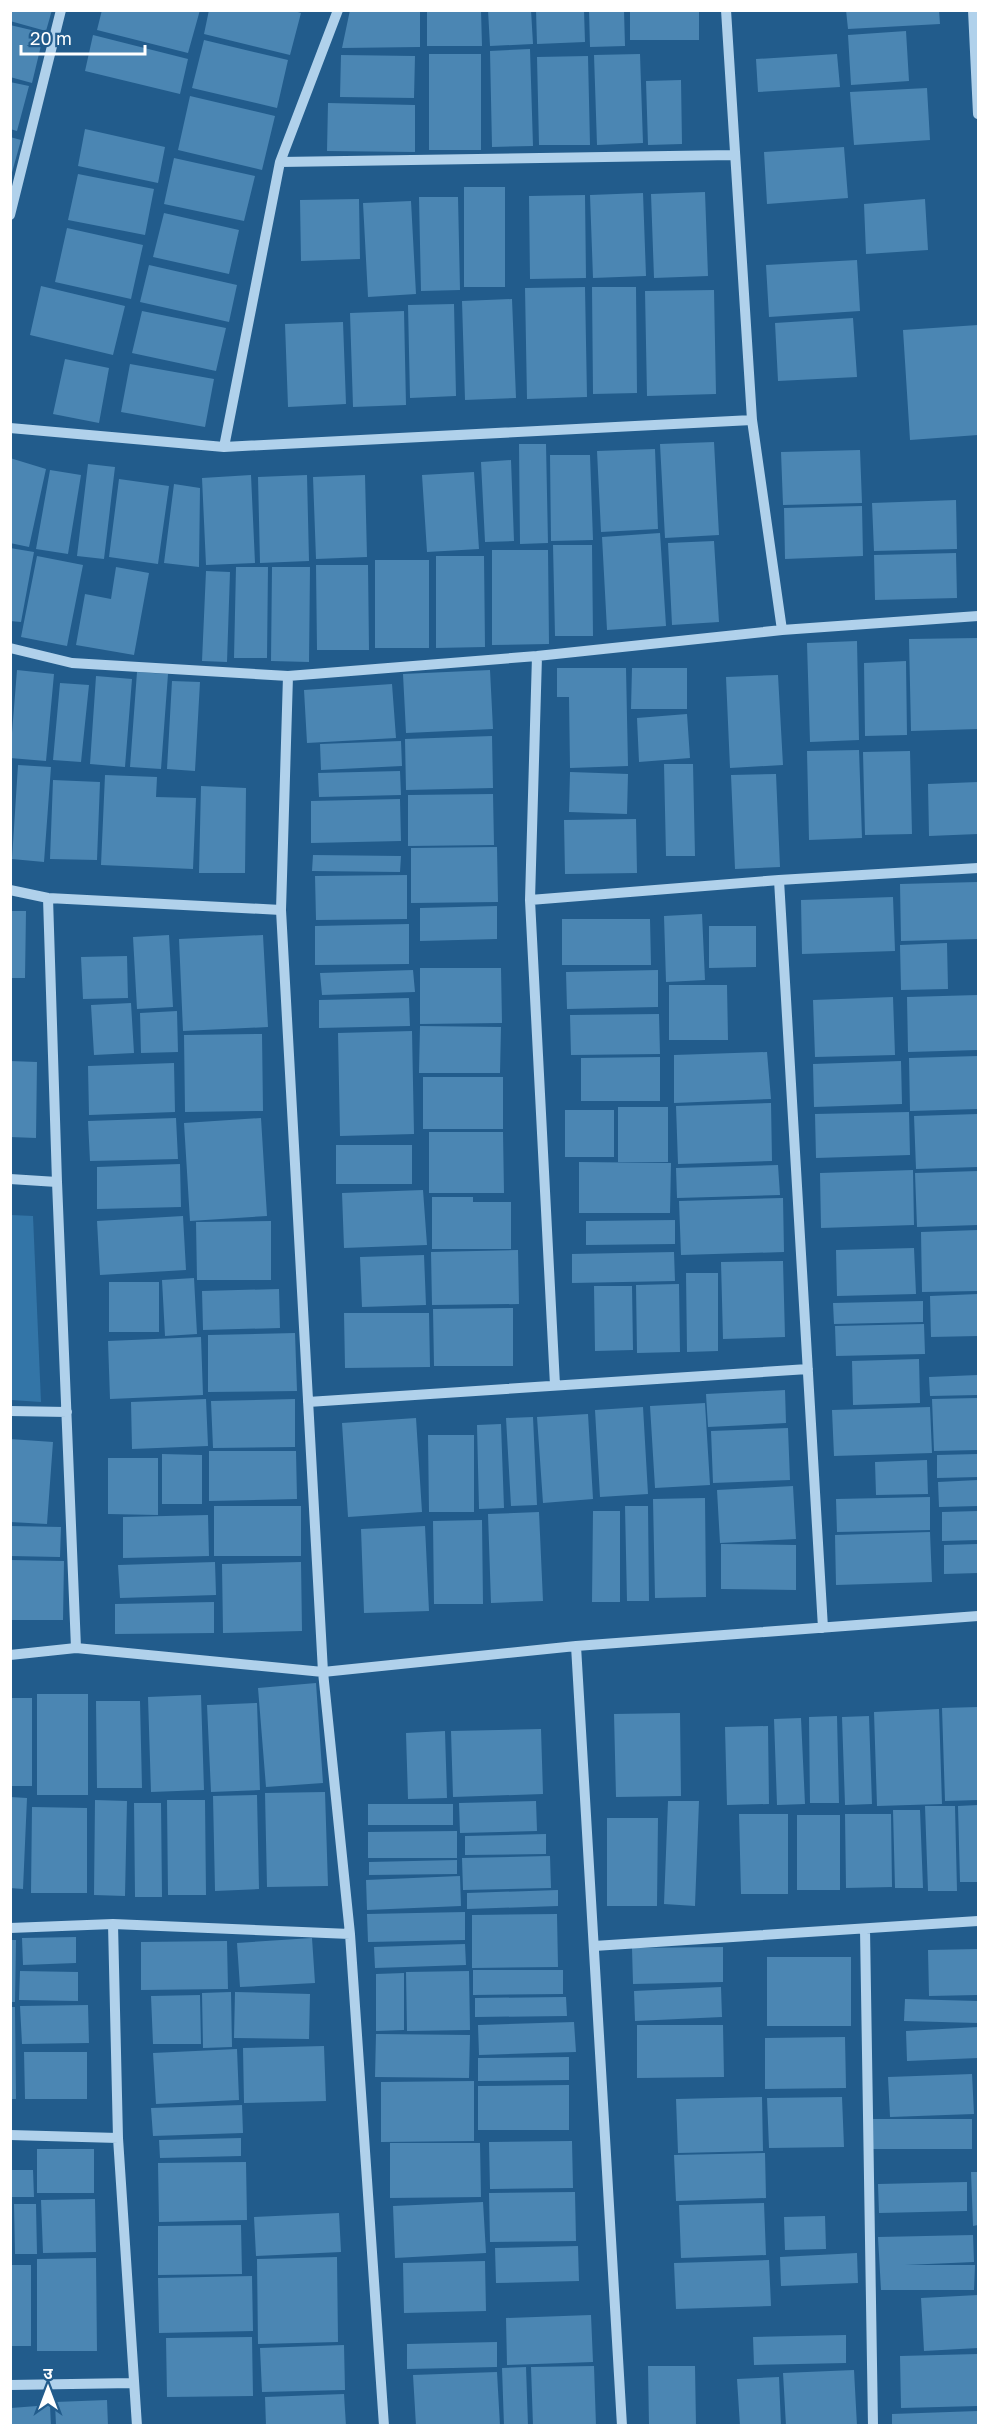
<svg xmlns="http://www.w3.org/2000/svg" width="989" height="2436" font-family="'Golos Text','Noto Sans Devanagari',sans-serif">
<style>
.green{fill:#3375a7}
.building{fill:#4b86b3}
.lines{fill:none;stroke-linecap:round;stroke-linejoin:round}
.minor{stroke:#b0d1eb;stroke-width:10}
</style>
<rect width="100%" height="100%" fill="#225c8c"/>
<path class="green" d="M11 1215 33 1216 41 1402 11 1400Z"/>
<path class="building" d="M10 10H52L46 31 10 21Z
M102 10H200L188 53 97 30Z
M209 10H291L301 13 290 55 204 34Z
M350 10H420V47L342 48Z
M427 10H481L482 46H427Z
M488 10H531L533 44 490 46Z
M536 10H584L585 42 537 44Z
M589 10H624L625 46 590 47Z
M630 10H699V40H630Z
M846 10H939L940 24 848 29Z
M10 25 44 33 32 83 10 77Z
M906 31 909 81 851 85 848 35Z
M93 35 188 59 180 94 85 71Z
M204 40 288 60 277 108 192 88Z
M530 49 533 146 492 147 490 51Z
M429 54H481V150H429Z
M640 54 643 143 597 145 594 55Z
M837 54 840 87 758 92 756 59Z
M341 55 415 56 414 98 340 97Z
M588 56 590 145H539L537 57Z
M681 80 682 144 648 145 646 81Z
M10 82 29 86 17 131 10 129Z
M927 88 930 140 854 145 850 92Z
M190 96 275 116 262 170 178 150Z
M328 103 415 105V152L327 151Z
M85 129 165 147 158 183 78 166Z
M10 137 21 140 11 176H10Z
M844 147 848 198 767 204 764 152Z
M174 158 255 176 244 221 164 204Z
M78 174 154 189 145 235 68 220Z
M464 187H505V287H464Z
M705 192 708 276 654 278 651 194Z
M643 193 646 276 593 278 590 195Z
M585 195 586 278 530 279 529 196Z
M419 197H458L460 290 421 291Z
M359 199 360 259 301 261 300 200Z
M925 199 928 250 866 254 864 204Z
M411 201 416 294 368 297 363 203Z
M164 213 239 230 229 274 153 257Z
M67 228 143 245 131 299 55 282Z
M857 260 860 311 769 317 766 265Z
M149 265 237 285 229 322 140 302Z
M41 286 125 306 113 355 30 335Z
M585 287 587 397 527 399 525 288Z
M592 287H636L637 393 593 394Z
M714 290 716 394 647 396 645 291Z
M512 299 516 398 465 400 462 301Z
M454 304 456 396 410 398 408 305Z
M142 311 226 328 216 371 132 353Z
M404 311 406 405 353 407 350 313Z
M853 318 857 377 778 381 775 323Z
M343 322 346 404 288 407 285 324Z
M978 325V435L910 440 903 330Z
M65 359 109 368 99 423 53 414Z
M130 364 214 379 205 427 121 412Z
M714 442 719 535 665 538 660 444Z
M519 444H546L548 543 520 544Z
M655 449 658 529 601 532 597 451Z
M860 450 862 503 783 505 781 452Z
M550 455H590L593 540 551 541Z
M10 458 46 469 29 547 10 543Z
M511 460 514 541 485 542 481 462Z
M88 464 115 467 104 559 77 556Z
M50 470 81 475 68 554 36 549Z
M474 472 479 549 427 552 422 475Z
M251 475 255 563 206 565 202 478Z
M307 475 309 561 260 563 258 477Z
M365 475 367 557 316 559 313 477Z
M119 479 169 486 158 564 109 557Z
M174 484 200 488 199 567 164 563Z
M956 500 957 549 874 551 872 503Z
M862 506 863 556 785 559 784 508Z
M660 533 666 626 607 630 602 537Z
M714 541 719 622 672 625 668 543Z
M553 545H592L593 636H555Z
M10 548 34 552 21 622 10 621Z
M492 550H548L549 644 492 645Z
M956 553 957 598 875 600 874 555Z
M37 556 83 565 67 646 21 637Z
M436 556H484L485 647 436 648Z
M375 560H429V648H375Z
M316 565H368L369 650H317Z
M116 567 149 573 134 655 76 645 85 594 111 599Z
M236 567H268L267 658H234Z
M272 567H310L309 662 271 661Z
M206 571 230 572 227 662 202 661Z
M978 638V729L911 731 909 639Z
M857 641 859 740 810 742 807 643Z
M906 661 907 735 865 736 864 663Z
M557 668H626L628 766 570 768 569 697H557Z
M632 668H687V709H631Z
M17 670 54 674 46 761 10 758Z
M490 670 493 729 406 733 403 674Z
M137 672 168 674 161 769 130 767Z
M778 675 783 765 730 768 726 677Z
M96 676 132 679 125 767 90 764Z
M172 681 200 682 195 771 167 769Z
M60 683 89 685 81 762 53 760Z
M392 684 396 738 307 743 304 690Z
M687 714 690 758 639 762 637 718Z
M492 736 493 788 406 790 405 739Z
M401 741 402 766 321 770 320 744Z
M859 750 862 838 809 840 807 751Z
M910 751 912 834 865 835 863 752Z
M664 764H693L695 856H666Z
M18 765 51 767 44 862 12 859Z
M400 771 401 795 319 797 318 773Z
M570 772 628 774 627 814 569 812Z
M776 774 780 867 735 869 731 775Z
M105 775 157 777 156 797 196 798 193 869 101 865Z
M53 780 100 782 97 860 50 859Z
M978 782V834L929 836 928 784Z
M201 786 246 788 245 873H199Z
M493 794 494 845 408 846V795Z
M400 799 401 841 311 843V801Z
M636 819 637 873 565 874 564 820Z
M497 847 498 902 411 903V848Z
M313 855 401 856 400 872 312 871Z
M407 875V919L316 920 315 876Z
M978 882V939L901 941 900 884Z
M893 897 895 951 802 954 801 900Z
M497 906V939L420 941V908Z
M10 911H26L25 978H10Z
M702 914 705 980 666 982 664 916Z
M562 919H650L651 965H562Z
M409 924V964L315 965V926Z
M709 926H756V967L709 968Z
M169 935 173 1007 137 1009 133 937Z
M263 935 268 1027 183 1031 179 939Z
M947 943 948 989 901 990 900 945Z
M127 956 128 998 83 999 81 957Z
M420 968H501L502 1023 420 1024Z
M413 970 415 992 322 995 320 973Z
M658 970V1007L567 1009 566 972Z
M669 985H727L728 1040H669Z
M978 995V1050L908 1052 907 997Z
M893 997 895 1055 815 1057 813 1000Z
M409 998 410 1026 319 1028V1000Z
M131 1003 134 1053 94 1055 91 1005Z
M177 1011 178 1052 141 1053 140 1013Z
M659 1014 660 1054 571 1055 570 1015Z
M420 1026 501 1027 500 1073H419Z
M412 1031 414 1134 340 1136 338 1033Z
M262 1034 263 1111 185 1112 184 1035Z
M767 1052 771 1099 674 1103V1055Z
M978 1056V1109L910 1111 909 1058Z
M660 1057V1101H581V1058Z
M10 1061 37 1062 36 1138 10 1137Z
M901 1061 902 1104 814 1107 813 1064Z
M174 1063 175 1112 89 1115 88 1066Z
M423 1077H503V1129H423Z
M771 1103 772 1161 678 1164 676 1106Z
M618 1107H668V1162H618Z
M565 1110H614V1157H565Z
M909 1112 910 1155 816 1158 815 1114Z
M978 1114V1167L916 1169 914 1116Z
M176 1118 178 1159 90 1161 88 1121Z
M261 1118 267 1216 190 1221 184 1123Z
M429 1132H503L504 1193H429Z
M336 1145H412V1184H336Z
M579 1162 671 1163 670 1213H579Z
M180 1164 181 1207 97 1209V1167Z
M778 1165 780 1195 677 1198 676 1168Z
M913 1170 914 1225 821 1228 820 1173Z
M978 1171V1225L917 1227 915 1173Z
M423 1190 427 1245 344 1248 342 1193Z
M432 1197H473V1202H511V1249H432Z
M783 1198 784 1252 681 1255 679 1201Z
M183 1216 186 1270 100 1275 97 1221Z
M675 1220V1244L586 1245V1221Z
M271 1221V1280H197L196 1222Z
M978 1230V1291L922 1292 921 1232Z
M914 1248 916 1294 837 1296 836 1250Z
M518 1250 519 1304 432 1305 431 1252Z
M674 1252 675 1281 572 1283V1254Z
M424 1255 426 1305 362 1307 360 1257Z
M783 1261 785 1337 723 1339 721 1262Z
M686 1273H718V1351L687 1352Z
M194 1278 197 1334 165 1336 162 1280Z
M109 1282H159V1332H109Z
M679 1284 680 1352 637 1353 636 1285Z
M594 1286H632L633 1350 595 1351Z
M279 1289 280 1328 203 1330 202 1291Z
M978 1294V1336L931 1337 930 1296Z
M923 1301V1322L834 1324 833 1303Z
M513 1308V1366H434L433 1309Z
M344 1313H429L430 1367 345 1368Z
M924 1324 925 1354 836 1356 835 1326Z
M295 1333 297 1391 208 1392V1335Z
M201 1337 203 1395 110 1399 108 1341Z
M919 1359 920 1403 853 1405 852 1361Z
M978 1375V1395L930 1396 929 1377Z
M785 1390 786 1423 708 1427 706 1394Z
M978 1398V1450L934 1451 932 1399Z
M206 1399 208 1446 132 1449 131 1402Z
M295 1399V1447L213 1448 211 1401Z
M705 1403 710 1485 655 1488 650 1406Z
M643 1407 648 1494 600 1497 595 1410Z
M930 1407 932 1453 834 1456 832 1410Z
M588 1414 593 1499 543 1503 537 1417Z
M533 1417 537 1505 511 1506 506 1418Z
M416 1418 422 1512 348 1517 342 1423Z
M501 1424 504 1508 479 1509 477 1425Z
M788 1428 790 1480 713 1483 711 1431Z
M428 1435H474V1512H429Z
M10 1439 53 1442 47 1524 10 1522Z
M209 1451H296L297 1499 209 1501Z
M162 1454 202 1455V1504H162Z
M978 1454V1477L937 1478V1455Z
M108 1458H158V1515L108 1514Z
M927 1460 928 1494 876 1495 875 1462Z
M978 1480V1506L939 1507 938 1482Z
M793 1486 796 1539 720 1543 717 1490Z
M930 1497V1530L837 1532 836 1499Z
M705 1498 706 1597 655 1598 653 1499Z
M214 1506H301V1556H214Z
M625 1506H648L649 1601H627Z
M593 1511H620V1602H592Z
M978 1511V1540L942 1541V1512Z
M539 1512 543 1601 491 1603 488 1514Z
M208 1515 209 1556 123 1558V1517Z
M482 1520 483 1604H434L433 1521Z
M10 1526 61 1527 60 1557 10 1556Z
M425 1526 429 1611 364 1613 361 1529Z
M930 1532 932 1582 836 1585 835 1535Z
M721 1544 796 1545V1590L721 1589Z
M978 1544V1573L944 1574V1545Z
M10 1560 64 1561 63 1620H10Z
M215 1562 216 1595 120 1598 118 1565Z
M301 1562 302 1631 223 1633 222 1564Z
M214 1602V1633L115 1634V1604Z
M316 1683 323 1783 266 1787 258 1688Z
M37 1694H88V1795H37Z
M201 1695 204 1790 151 1792 148 1697Z
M10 1698H32V1786H10Z
M96 1701H140L142 1788H97Z
M257 1703 260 1790 211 1792 207 1705Z
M978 1707V1800L945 1801 942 1708Z
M939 1709 942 1804 877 1806 874 1712Z
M680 1713 681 1796 616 1797 614 1714Z
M837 1716 839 1803H810L809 1717Z
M869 1716 872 1804 845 1805 842 1717Z
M801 1718 805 1804 777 1805 774 1719Z
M768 1726 769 1804 727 1805 725 1727Z
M541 1729 543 1794 453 1797 451 1731Z
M445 1731 447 1798 408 1799 406 1733Z
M325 1792 328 1886 267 1887 265 1793Z
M257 1795 259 1889 215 1891 213 1796Z
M10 1797 27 1798 23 1889 10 1888Z
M95 1800 127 1801 125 1896 94 1895Z
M167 1800H205L206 1895H168Z
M536 1801 537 1831 460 1833 459 1803Z
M668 1801H699L695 1906 664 1904Z
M134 1803H161L162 1897H135Z
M368 1804H453V1825H368Z
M978 1805V1882H960L958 1806Z
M925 1806H955L957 1891H928Z
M32 1807 87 1808V1893H31Z
M893 1810H920L923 1888H895Z
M739 1814H788V1894H741Z
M845 1814H891L892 1887 846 1888Z
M797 1815H840V1890H797Z
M607 1818H658L657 1906H607Z
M457 1831V1858H368V1832Z
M546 1834V1854L465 1855V1836Z
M550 1856 551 1888 463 1890 462 1858Z
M457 1860V1874L369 1875V1862Z
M460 1876 461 1906 367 1910 366 1880Z
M558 1890V1906L467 1909V1893Z
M465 1912V1940L368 1942 367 1914Z
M557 1914 558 1967 472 1968V1915Z
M76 1937V1963L23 1965 22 1938Z
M312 1938 315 1983 240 1987 237 1943Z
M10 1940H16L15 2002H10Z
M227 1941 228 1989 141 1990V1942Z
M465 1944 466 1965 375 1968 374 1947Z
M723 1947V1982L633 1984 632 1948Z
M978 1949V1995L929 1996 928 1950Z
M767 1957H851V2026H767Z
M473 1970H563V1994L473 1995Z
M20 1971 78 1972V2001L19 2000Z
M469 1971 470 2030 407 2031 406 1972Z
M404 1973V2030L376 2031V1974Z
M721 1987 722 2017 635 2021 634 1991Z
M231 1992 232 2047 203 2048 202 1993Z
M235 1992 310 1994 309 2039 234 2038Z
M200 1995 201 2044H153L151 1996Z
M566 1997 567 2016 475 2017V1998Z
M905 1999 978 2001V2023L904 2021Z
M88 2005 89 2043 22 2044 20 2006Z
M10 2007H15L16 2099H10Z
M574 2022 576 2052 479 2055 478 2025Z
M637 2025H723L724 2077 637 2078Z
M978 2027V2058L907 2061 906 2031Z
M376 2034 470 2035 469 2078 375 2077Z
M845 2037 846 2088 765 2089V2038Z
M324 2046 326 2101 244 2103 243 2048Z
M237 2049 239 2100 156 2104 153 2053Z
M24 2052H87V2099H25Z
M569 2057V2080L478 2081V2058Z
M972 2074 974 2114 890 2117 888 2077Z
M474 2081V2141L381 2142V2082Z
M569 2085V2130H478V2086Z
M762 2097 763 2151 678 2153 676 2099Z
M842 2097 844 2147 769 2148 767 2098Z
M242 2105 243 2133 153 2136 151 2108Z
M872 2119H972V2149H872Z
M241 2138V2156L160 2158 159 2140Z
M572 2141 573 2188 490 2189 489 2142Z
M390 2143H480L481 2197 390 2198Z
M37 2149H94V2193H37Z
M765 2153 766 2198 676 2201 674 2155Z
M246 2162 247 2220 159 2222 158 2163Z
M10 2170H33L34 2197H10Z
M971 2172H978V2225L973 2226Z
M967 2182V2211L879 2213 878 2184Z
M575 2192 576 2241 490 2242 489 2193Z
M95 2199 96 2252 43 2253 41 2200Z
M483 2202 486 2253 395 2258 393 2206Z
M764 2203 766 2255 681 2258 679 2205Z
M14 2204H36L37 2254H15Z
M339 2213 341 2252 256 2256 254 2217Z
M825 2216 826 2249 785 2250 784 2217Z
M241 2225 242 2274 158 2275V2226Z
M973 2235 974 2262 905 2265H975L974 2290H881L878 2237Z
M578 2246 579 2281 496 2283 495 2248Z
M857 2253 858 2283 781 2286 780 2257Z
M337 2257 338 2342 258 2344 257 2259Z
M96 2258 97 2351H37V2259Z
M769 2260 771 2306 676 2309 674 2263Z
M485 2261 486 2311 404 2313 403 2263Z
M10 2265H31V2346H10Z
M252 2276 253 2331 159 2333 158 2278Z
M978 2295V2348L924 2351 921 2298Z
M591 2315 593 2362 507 2365 506 2318Z
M846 2335V2363L754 2365 753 2337Z
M252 2337 253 2396 167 2397 166 2338Z
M497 2342V2367L407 2369V2344Z
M344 2345 345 2390 262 2392 260 2348Z
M978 2354V2406L901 2408 900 2356Z
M594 2366 596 2426H533L531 2367Z
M648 2366H695L696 2426H649Z
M526 2367 528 2426H504L502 2368Z
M854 2370 857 2426H786L783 2373Z
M497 2372 500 2426H416L413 2375Z
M779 2377 781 2426H740L737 2379Z
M344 2394 346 2426H266L265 2397Z
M107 2400 108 2426H56L55 2402Z
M50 2405 51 2426H12L11 2408Z
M978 2411V2426H892V2414Z"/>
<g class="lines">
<path class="minor" d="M726 10 752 420 782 630
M973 10 978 114
M280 162 734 155
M10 215 61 10
M10 428 224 447 752 420
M224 447 280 162 338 10
M10 648 72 663 288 676 537 656 782 630 978 616
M537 656 530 900 555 1385
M288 676 281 910 323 1672 350 1934 384 2426
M779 880 823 1628
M10 890 48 898 281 910
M48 898 57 1182 76 1648
M530 900 779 880 978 868
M10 1179 57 1182
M308 1402 808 1369
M10 1411 67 1412
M576 1646 622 2426
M10 1655 76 1648 323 1672 576 1646 978 1616
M113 1924 118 2138 137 2426
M10 1928 113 1924 350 1934
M865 1929 873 2426
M594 1946 978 1921
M10 2135 118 2138
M10 2385 133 2383"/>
</g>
<rect width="989" height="2436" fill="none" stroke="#ffffff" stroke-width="24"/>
<g transform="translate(48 2388)" stroke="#225c8c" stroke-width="4.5" paint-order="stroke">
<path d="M0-4.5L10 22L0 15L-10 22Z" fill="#ffffff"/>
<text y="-9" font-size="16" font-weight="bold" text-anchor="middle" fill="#ffffff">उ</text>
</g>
<path d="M21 45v9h124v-9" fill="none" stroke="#ffffff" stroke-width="3"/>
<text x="30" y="45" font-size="18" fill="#ffffff" stroke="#225c8c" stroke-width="4.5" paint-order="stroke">20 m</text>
</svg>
